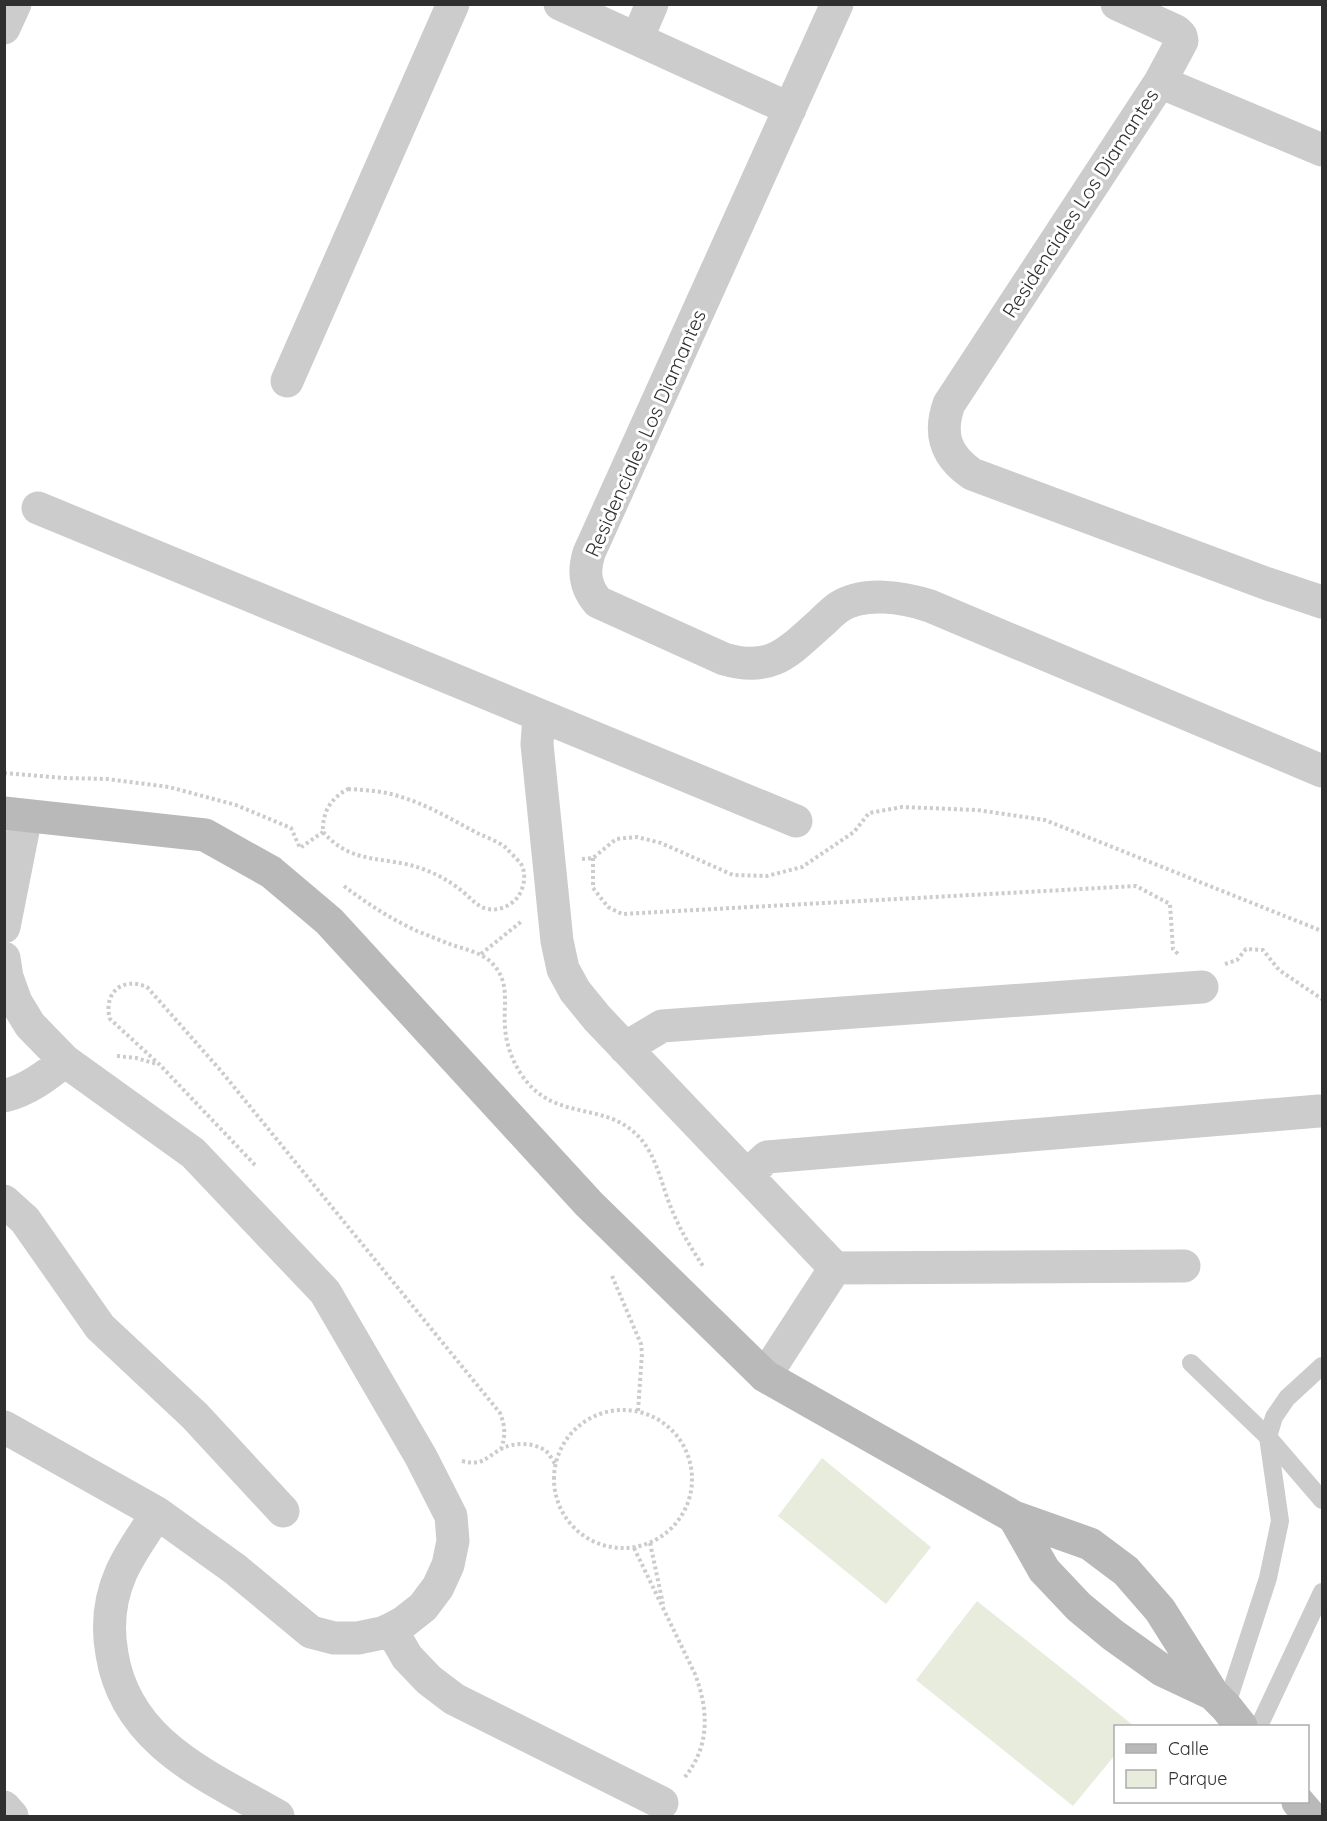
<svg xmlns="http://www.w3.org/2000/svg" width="1327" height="1821" font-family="Quicksand,sans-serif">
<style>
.green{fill:#e8ecdd}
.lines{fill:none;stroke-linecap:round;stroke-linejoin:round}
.path{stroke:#ccc;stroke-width:4;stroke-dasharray:3 3;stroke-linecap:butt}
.lane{stroke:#ccc;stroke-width:18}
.street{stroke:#ccc;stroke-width:33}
.secondary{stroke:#b9b9b9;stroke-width:33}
.labels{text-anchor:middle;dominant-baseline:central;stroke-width:6;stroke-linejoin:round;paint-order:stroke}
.street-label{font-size:20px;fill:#2f2f2f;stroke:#fff}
</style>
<rect width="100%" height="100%" fill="#fff"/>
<path class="green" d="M822 1458 931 1547 886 1604 778 1516Z
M977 1601 1134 1726H1116L1115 1755 1073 1806 916 1680Z"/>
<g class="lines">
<path class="path" d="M4 773 64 778 107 779 169 787 236 805 291 828 300 848 323 832
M348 789C365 790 382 791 398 796 426 804 451 819 477 833 486 837 497 841 505 847 510 852 517 859 521 864 527 874 524 889 517 898 510 906 499 911 488 909 477 907 471 898 462 891 451 882 437 874 423 869 384 855 353 866 323 832 322 812 331 798 348 789Z
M593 858V888L608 907 622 914 1136 886 1170 904 1173 949 1179 955
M582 859 593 858 616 839 637 837 661 843 733 875 767 876 802 867 854 832 869 813 902 807 977 810 1045 820 1322 931
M344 886C366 903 391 919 417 931 427 935 437 939 447 943 462 949 480 951 492 963 511 983 503 1004 505 1027 506 1044 512 1060 521 1074 553 1122 600 1101 635 1133 657 1153 661 1185 672 1210 680 1230 691 1248 703 1266
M481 954 522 921
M1225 964 1237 960 1246 949 1263 950 1279 970 1322 999
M117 1056 136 1058 157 1064
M255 1165 160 1065 110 1019C103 994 121 976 147 987L221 1071 500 1413C505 1426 506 1435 501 1449
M612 1276 641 1344 642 1353 638 1411
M554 1479a69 69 0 1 1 138 0a69 69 0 1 1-138 0Z
M462 1461C483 1466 485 1458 501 1449 513 1442 536 1442 547 1452 550 1455 553 1461 555 1464
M650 1543 663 1604
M634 1548 695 1674C709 1711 710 1747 684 1778"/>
<path class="lane" d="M1191 1363 1268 1437 1322 1500
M1226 1707 1268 1578 1280 1521 1268 1437 1274 1417 1287 1398 1322 1366
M1259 1726 1322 1592"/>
<path class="street" d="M560 4 790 109
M837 4 589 553C583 572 585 587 598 602L724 659C772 673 788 652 822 622 827 617 833 611 839 607 864 591 903 597 930 606L1322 771
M1117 4 1176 31 1181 36 1182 41 1160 82 949 404C938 435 946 456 972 474L1268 584 1322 602
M4 28 15 4
M637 39 652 4
M1160 82 1322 150
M287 381 453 4
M38 508 796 821
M539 715 537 744 557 941 563 969 575 991 597 1018 835 1268 765 1376
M4 927 26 816
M4 958 7 977 16 1002 30 1025 65 1061 193 1153 325 1292 421 1457 451 1516 453 1541 448 1565 438 1587 423 1607 404 1622 391 1629 382 1633 358 1638H334L311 1632 235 1569 157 1513 4 1427
M625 1048 662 1026 1202 987
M4 1096C28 1090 46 1076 65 1061
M747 1175 767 1157 1319 1111
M4 1201 25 1220 100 1327 195 1416 283 1511
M835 1268 1184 1266
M157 1513C145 1533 130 1552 121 1573 110 1598 107 1627 112 1654 126 1743 208 1776 278 1816
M391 1629 407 1657 429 1680 454 1699 662 1803
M4 1807 12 1816"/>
<path class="secondary" d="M4 813 205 835 271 872 329 921 589 1204 765 1376 1014 1517 1090 1544 1126 1571 1160 1610 1213 1694 1226 1707 1241 1726
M1014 1517 1044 1570 1079 1607 1113 1635 1162 1670 1213 1694
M1298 1802 1310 1816"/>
</g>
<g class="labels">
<g class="street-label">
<text transform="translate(1080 203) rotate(-57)">Residenciales Los Diamantes</text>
<text transform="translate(645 433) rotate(-66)">Residenciales Los Diamantes</text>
</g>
</g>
<rect width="1327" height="1821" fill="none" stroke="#2f2f2f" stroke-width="12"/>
<rect x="1114" y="1725" width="195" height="78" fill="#ffffff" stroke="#acacac" stroke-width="1.5"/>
<rect x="1126" y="1744" width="30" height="9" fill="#b9b9b9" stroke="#acacac" stroke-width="1.5"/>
<text x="1168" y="1755" font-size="18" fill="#2f2f2f">Calle</text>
<rect x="1126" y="1770" width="30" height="18" fill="#e8ecdd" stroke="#acacac" stroke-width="1.5"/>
<text x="1168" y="1785" font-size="18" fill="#2f2f2f">Parque</text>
</svg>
